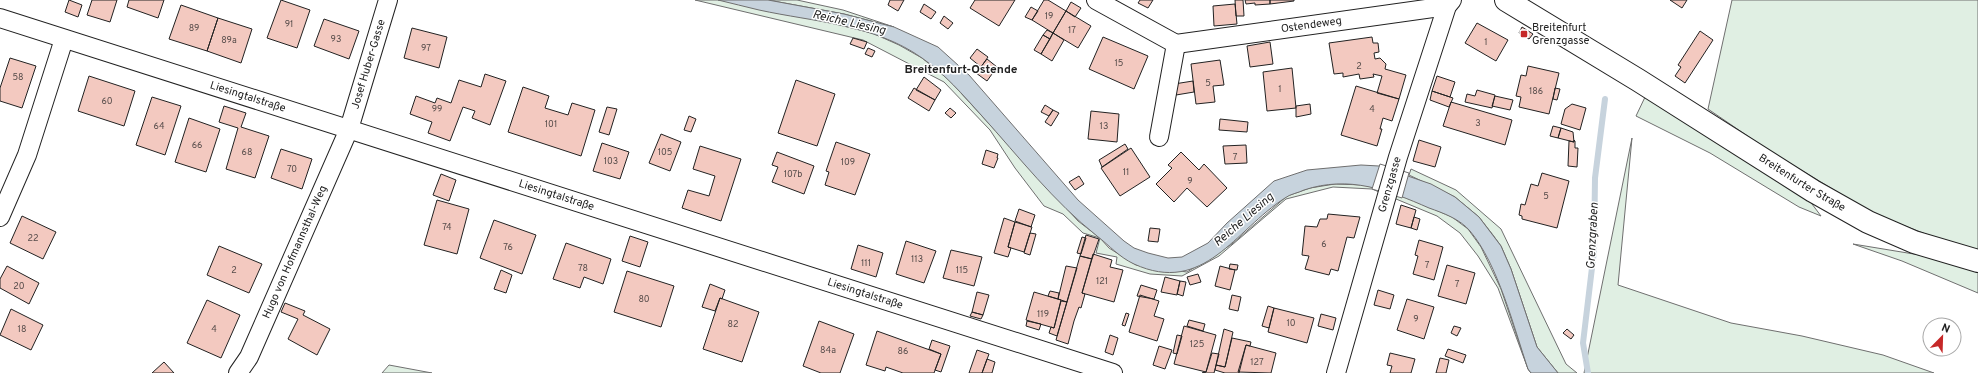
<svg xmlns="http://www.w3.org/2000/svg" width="1978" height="373" font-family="Overpass,sans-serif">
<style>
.green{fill:#e0efe3;stroke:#6f6f6f}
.water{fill:#c7d3dd;stroke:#6f6f6f}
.pier{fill:#fff;stroke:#6f6f6f}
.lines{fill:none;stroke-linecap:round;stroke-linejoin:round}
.stream{stroke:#c7d3dd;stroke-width:6}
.building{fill:#f3c9c0;stroke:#222}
.minor-casing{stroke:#222;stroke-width:20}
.primary-casing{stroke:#222;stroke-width:24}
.minor{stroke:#fff;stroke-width:18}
.primary{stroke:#fff;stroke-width:22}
.poi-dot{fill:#c62828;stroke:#fff;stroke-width:1.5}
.labels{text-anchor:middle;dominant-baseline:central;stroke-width:3;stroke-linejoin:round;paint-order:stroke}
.number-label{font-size:9px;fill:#564c4a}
.street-label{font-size:11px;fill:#222;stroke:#fff}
.poi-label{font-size:11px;fill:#222;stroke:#fff;text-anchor:start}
.water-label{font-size:12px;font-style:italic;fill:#222;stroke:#fff}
.neighbourhood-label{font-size:12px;font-weight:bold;fill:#222;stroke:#fff}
</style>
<rect width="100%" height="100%" fill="#fff"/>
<path class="green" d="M695 0H737L872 33 899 45 922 58 949 80 1078 221 1100 238 1109 248 1136 265 1187 272 1232 244 1287 196 1310 188 1335 184 1365 185 1406 197 1452 217 1468 229 1481 247 1501 289 1528 369 1531 373 1528 369 1498 288 1478 256 1460 233 1437 216 1372 189 1333 187 1286 199 1219 256 1182 276 1150 274 1116 264 1117 257 1096 253 1100 238 1083 233 1063 214 1044 206 1015 168 990 130 944 82 863 40Z
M768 0H797L843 10 894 27 844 14Z
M1732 0H1978V293L1902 261 1853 244 1932 257 1936 238 1874 214 1771 152 1708 109Z
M1646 95 1806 196 1821 216 1799 207 1710 153 1636 116Z
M1632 138 1618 285 1731 323 1802 336 1883 355 1934 373H1584Z
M1411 169 1456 190 1501 229 1566 364 1577 373H1558L1537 347 1511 269 1501 246 1493 235 1479 217 1455 197 1409 175Z
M389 365 432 373H382Z"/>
<path class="water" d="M718 0H768L844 14 894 27 938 47 969 75 1078 200 1124 241 1134 248 1148 253 1168 258 1182 257 1208 243 1227 223 1274 181 1307 170 1361 165 1379 166 1431 184 1455 197 1479 217 1501 246 1511 269 1537 347 1558 373H1531L1528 369C1514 328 1498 264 1470 231 1460 219 1443 213 1429 208 1388 190 1349 175 1304 190 1298 193 1290 194 1285 198 1235 230 1204 296 1134 264 1119 257 1110 246 1097 236 1054 202 1019 157 982 116 963 95 945 74 922 58 874 24 814 22 759 10 745 7 732 3 718 0Z"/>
<path class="pier" d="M1380 164 1409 173 1402 198 1372 189Z"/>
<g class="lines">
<path class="stream" d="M1588 373 1583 343 1594 251 1595 178 1605 99"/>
</g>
<path class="building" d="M69 0 82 5 78 17 65 12Z
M92 0H117L110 22 87 15Z
M129 0H164L158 18 127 7Z
M281 0 310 10 297 48 267 38Z
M890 0H904L898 11 888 5Z
M975 0H1015L999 26 970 8Z
M1044 0H1048L1066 11 1053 33 1032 20Z
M1140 0H1153L1148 8 1138 3Z
M1235 0H1243L1244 16H1236Z
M1245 0H1270V4L1255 5V3L1246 4Z
M1270 0H1294V1L1270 4Z
M1670 0H1687L1682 8Z
M1071 2 1081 8 1075 17 1066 11Z
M924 4 936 12 931 19 920 12Z
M1235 4 1237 24 1214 26 1213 6Z
M181 5 218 18 207 51 169 39Z
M1031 7 1038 11 1032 20 1025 17Z
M1066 11 1091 26 1078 48 1053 33Z
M944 16 953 23 948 29 940 23Z
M218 18 252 29 241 63 207 51Z
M324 19 359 31 349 59 314 46Z
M1477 23 1508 40 1496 61 1465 43Z
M1522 27 1533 34 1529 39 1519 33Z
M412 28 447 37 439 68 404 58Z
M1047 30 1053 33 1050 39 1043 35Z
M1700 31 1713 40 1685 83 1675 76 1681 67 1678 65Z
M1053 33 1064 40 1052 61 1041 54Z
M1043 35 1050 39 1041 54 1034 50Z
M1103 37 1148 56 1134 89 1089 69Z
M1372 37 1373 43H1378L1379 52 1374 53 1375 59 1380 58 1386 64 1385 69 1406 75 1399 99 1377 93 1382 76 1373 74 1374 77 1360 79 1359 74 1343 77V73L1334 74 1329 43Z
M853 38 867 42 864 49 850 44Z
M1270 42 1273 64 1250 67 1247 46Z
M868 48 875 51 872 57 865 54Z
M977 49 988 57 981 67 970 58Z
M10 58 36 66 22 108 0 101V88Z
M987 59 997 67 987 81 976 73Z
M1220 60 1224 85 1213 86 1215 102 1196 104 1191 64Z
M1528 66 1559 73 1549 114 1519 107 1521 97 1516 96 1521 75 1526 76Z
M1292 68 1296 108 1267 111 1263 72Z
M485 74 506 81 490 125 472 118 475 111 463 107 450 141 428 133 432 122 410 114 416 96 435 103 437 98 451 103 459 80 481 87Z
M89 76 135 91 124 126 78 111Z
M1437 76 1455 82 1450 97 1432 91Z
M924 77 941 90 935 100 916 90Z
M796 80 835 94 817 146 778 133Z
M1193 81 1194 92 1176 95 1174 84Z
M1356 86 1399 99 1392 121 1383 118 1380 129H1382L1377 146 1341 135Z
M523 87 549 96 545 108 568 115 572 103 595 110 581 156 508 132Z
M914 88 935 100 929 111 908 98Z
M1555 88 1560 89 1557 100 1553 99Z
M1477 90 1495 95 1492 108 1465 102 1467 94 1475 96Z
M1432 91 1453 98 1449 107 1430 100Z
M1495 96 1513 100 1510 110 1492 106Z
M152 97 181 106 165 155 136 145Z
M1451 102 1512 120 1505 145 1443 126Z
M1310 104 1311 114 1296 117V106Z
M1572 104 1586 108 1580 130 1561 124 1565 109Z
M1045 105 1053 110 1049 116 1041 112Z
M224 106 246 113 241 127 269 136 255 178 226 169 238 128 219 122Z
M607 107 617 109 609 135 599 132Z
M950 108 956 113 951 118 945 113Z
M1053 110 1059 113 1051 126 1045 122Z
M1091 111 1119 114 1117 142 1088 139Z
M689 116 696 119 691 132 684 130Z
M189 118 220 129 206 172 175 162Z
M1220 119 1248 122 1247 132 1219 130Z
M1553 126 1561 128 1558 138 1550 136Z
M1561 128 1573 132 1574 142 1558 138Z
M661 134 681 142 670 171 649 163Z
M1419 140 1441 147 1435 167 1413 161Z
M1574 140 1575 141V148H1578L1577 167 1568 166 1569 141 1574 142Z
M836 142 870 154 855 195 825 185 829 172 826 171Z
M602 143 629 152 620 179 593 171Z
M1125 144 1128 149 1102 167 1099 160Z
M1246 145 1247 163 1225 164 1223 146Z
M700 146 741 159 721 221 682 208 688 190 709 196 715 176 693 169Z
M1131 148 1150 177 1120 196 1101 168Z
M281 149 312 159 302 189 271 178Z
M986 150 998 154 997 158H998L994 168 982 164Z
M777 152 814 166 804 194 772 182 778 167 772 165Z
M1181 152 1199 170 1204 164 1227 188 1207 207 1187 188 1174 202 1156 184 1172 168 1168 165Z
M1542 173 1569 181 1557 228 1522 219V216L1519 215 1521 204 1525 205 1531 184 1538 186Z
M441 174 456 180 449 201 433 195Z
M1079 176 1084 184 1075 190 1069 182Z
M437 200 469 209 457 254 424 245Z
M1401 205 1416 210 1411 228 1396 224Z
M1019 209 1035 215 1031 227 1015 221Z
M1328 214 1360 217 1354 238 1347 237 1338 271 1331 269 1329 275 1305 269 1309 256 1302 255 1305 226 1317 227 1320 219H1327Z
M22 216 56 232 43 259 10 243Z
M1414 217 1420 219 1417 230 1411 228Z
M1004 218 1015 222 1008 247 1011 248 1008 257 994 253Z
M494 220 536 235 522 274 480 258Z
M1015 222 1032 227 1024 252 1008 247Z
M1150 228 1160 229 1158 242 1148 241Z
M1030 233 1036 234 1030 255 1024 253Z
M1086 235 1099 239 1092 259 1080 256Z
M630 236 648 242 640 267 622 261Z
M1082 237 1086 238 1081 254 1077 253Z
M1419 240 1443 247 1434 280 1413 274 1418 256 1415 255Z
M906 241 936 251 924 283 896 274Z
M566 243 611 259 603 284 584 277 580 288 553 279Z
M858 245 883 253 876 277 851 269Z
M219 246 262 264 249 293 207 275Z
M951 250 982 257 974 286 943 278Z
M1093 254 1112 260 1110 267 1123 270 1114 302 1082 293Z
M1080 256 1092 259 1082 293 1085 294 1081 308 1079 307 1074 321 1068 344 1056 340Z
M1230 264 1238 265 1237 270 1229 269Z
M1447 265 1475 273 1466 304 1438 296Z
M7 266 39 283 29 304 0 288V279Z
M1066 266 1077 268 1067 302 1058 299Z
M1220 266 1235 270 1230 290 1215 286Z
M501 270 512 275 506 293 494 289Z
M627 271 674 286 661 327 614 312Z
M1198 274 1201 282 1190 285 1187 277Z
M1165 277 1180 281 1177 295 1161 292Z
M1180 281 1186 282 1183 296 1177 294Z
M710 284 725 290 722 299 720 298 715 311 702 307Z
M1141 285 1157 290 1154 299 1137 296Z
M1378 290 1394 295 1390 309 1374 305Z
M1050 291 1059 293 1058 299 1048 296Z
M977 292 989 295 983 315 972 312Z
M1034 292 1061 300 1054 328 1026 320Z
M1140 295 1159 301 1154 316 1164 319 1157 341 1129 332Z
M1232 295 1241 297 1238 311 1229 309Z
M720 298 759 312 742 362 703 349Z
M1407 299 1434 307 1424 339 1397 330Z
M207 300 240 315 221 358 187 343Z
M1061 301 1067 302 1057 336 1049 333 1051 327 1054 328Z
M285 303 305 311 303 315 330 329 317 355 288 339 298 319 281 312Z
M1268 306 1274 308 1269 328 1262 326Z
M1274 308 1314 318 1307 343 1268 332Z
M11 309 43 325 31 350 0 335Z
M972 312 983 315 981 319 970 316Z
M1126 313 1129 314 1125 326 1122 325Z
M1321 314 1336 318 1333 330 1318 326Z
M1189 320 1205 324 1203 331 1187 326Z
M819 321 854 334 840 373H821L803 366Z
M1027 321 1041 324 1039 330 1026 326Z
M1184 326 1216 335 1206 372 1174 364Z
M1454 326 1461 328 1457 336 1451 333Z
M1224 329 1233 332 1225 367 1216 365Z
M1567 329 1574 335 1571 339 1563 333Z
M877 331 941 354 934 373H903L886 367 885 371 866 365Z
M1110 335 1118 338 1113 355 1105 352Z
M1177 335 1182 336 1177 354 1173 353Z
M1232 338 1251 342 1250 346 1246 345 1239 373H1225L1215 370 1216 365 1225 367Z
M932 340 950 346 941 372 935 370 941 354 929 349Z
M1246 345 1276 353 1271 373 1238 372Z
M1159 346 1172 350 1165 369 1153 365Z
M1448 349 1466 355 1463 363 1445 356Z
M977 350 989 354 982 373H969Z
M1212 353 1219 354 1214 373H1202L1206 372Z
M1390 353 1415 359 1411 373H1390L1392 366 1387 365Z
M1440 358 1449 360 1446 373H1436Z
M987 359 995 362 992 373H982Z
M164 362 174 373H152Z"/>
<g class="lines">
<g class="minor-casing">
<g id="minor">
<path id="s1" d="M1096 0 1176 44 1447 6"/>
<path id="s2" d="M0 18 1113 373"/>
<path d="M1159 137 1176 44"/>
<path d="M0 217 27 155 64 39"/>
<path id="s3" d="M238 373 249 357 349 129 388 0"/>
<path id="s4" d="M1336 373 1398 157 1447 6 1452 0"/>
</g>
</g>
<g class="primary-casing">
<g id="primary">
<path id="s5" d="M1506 0 1638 80 1813 191 1868 222 1914 242 1978 261"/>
</g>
</g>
<use href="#minor" class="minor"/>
<use href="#primary" class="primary"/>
</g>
<rect class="poi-dot" x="1520" y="30" width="8" height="8" rx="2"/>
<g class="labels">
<g class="number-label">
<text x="1049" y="16">19</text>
<text x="289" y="24">91</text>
<text x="194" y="28">89</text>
<text x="1072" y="30">17</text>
<text x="336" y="39">93</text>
<text x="229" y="40">89a</text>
<text x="1486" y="42">1</text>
<text x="426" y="48">97</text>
<text x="1119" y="63">15</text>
<text x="1359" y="66">2</text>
<text x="18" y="77">58</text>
<text x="1208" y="83">5</text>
<text x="1280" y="89">1</text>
<text x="1536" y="91">186</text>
<text x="107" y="101">60</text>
<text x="437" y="109">99</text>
<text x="1372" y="109">4</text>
<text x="1478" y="123">3</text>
<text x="551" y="124">101</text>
<text x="159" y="126">64</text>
<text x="1104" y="126">13</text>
<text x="197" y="145">66</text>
<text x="247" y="152">68</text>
<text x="665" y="152">105</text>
<text x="1235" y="157">7</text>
<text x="611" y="161">103</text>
<text x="848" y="162">109</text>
<text x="292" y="169">70</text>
<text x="1126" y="172">11</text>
<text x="793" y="174">107b</text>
<text x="1190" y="181">9</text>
<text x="1546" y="196">5</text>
<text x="447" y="227">74</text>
<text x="33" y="238">22</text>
<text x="1324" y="244">6</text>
<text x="508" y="247">76</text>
<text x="917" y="259">113</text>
<text x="866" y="263">111</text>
<text x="1427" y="265">7</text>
<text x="583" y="268">78</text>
<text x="234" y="270">2</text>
<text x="962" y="270">115</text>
<text x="1102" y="281">121</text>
<text x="1457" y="284">7</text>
<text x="19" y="286">20</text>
<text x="644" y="299">80</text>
<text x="1043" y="314">119</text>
<text x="1416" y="319">9</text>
<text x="1291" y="323">10</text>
<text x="733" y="324">82</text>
<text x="22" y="329">18</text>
<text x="214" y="329">4</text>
<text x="1197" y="344">125</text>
<text x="828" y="350">84a</text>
<text x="903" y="351">86</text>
<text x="1257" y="362">127</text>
</g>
<g class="street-label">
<text stroke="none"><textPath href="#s1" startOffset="228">Ostendeweg</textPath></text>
<text stroke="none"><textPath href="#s3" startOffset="336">Josef Huber-Gasse</textPath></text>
<text stroke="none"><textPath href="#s2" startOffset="260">Liesingtalstraße</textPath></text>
<text stroke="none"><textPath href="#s5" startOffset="348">Breitenfurter Straße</textPath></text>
<text stroke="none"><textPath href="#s4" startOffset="196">Grenzgasse</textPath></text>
<text stroke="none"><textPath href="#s2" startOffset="584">Liesingtalstraße</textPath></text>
<text stroke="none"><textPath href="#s3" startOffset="134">Hugo von Hofmannsthal-Weg</textPath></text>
<text stroke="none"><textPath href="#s2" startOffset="908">Liesingtalstraße</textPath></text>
</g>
<g class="poi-label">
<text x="1532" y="28">Breitenfurt<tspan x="1532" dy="13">Grenzgasse</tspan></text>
</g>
<g class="water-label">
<text transform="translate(849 23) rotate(13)">Reiche Liesing</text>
<text transform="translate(1244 220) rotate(-41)">Reiche Liesing</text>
<text transform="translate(1593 236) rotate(-87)">Grenzgraben</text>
</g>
<g class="neighbourhood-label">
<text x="961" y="70">Breitenfurt-Ostende</text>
</g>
</g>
<g transform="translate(1942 337) rotate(23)"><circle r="19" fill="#ffffff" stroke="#a7a7a7"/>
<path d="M0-3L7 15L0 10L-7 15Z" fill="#c62828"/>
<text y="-6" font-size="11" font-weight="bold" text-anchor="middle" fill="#222222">N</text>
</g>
</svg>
